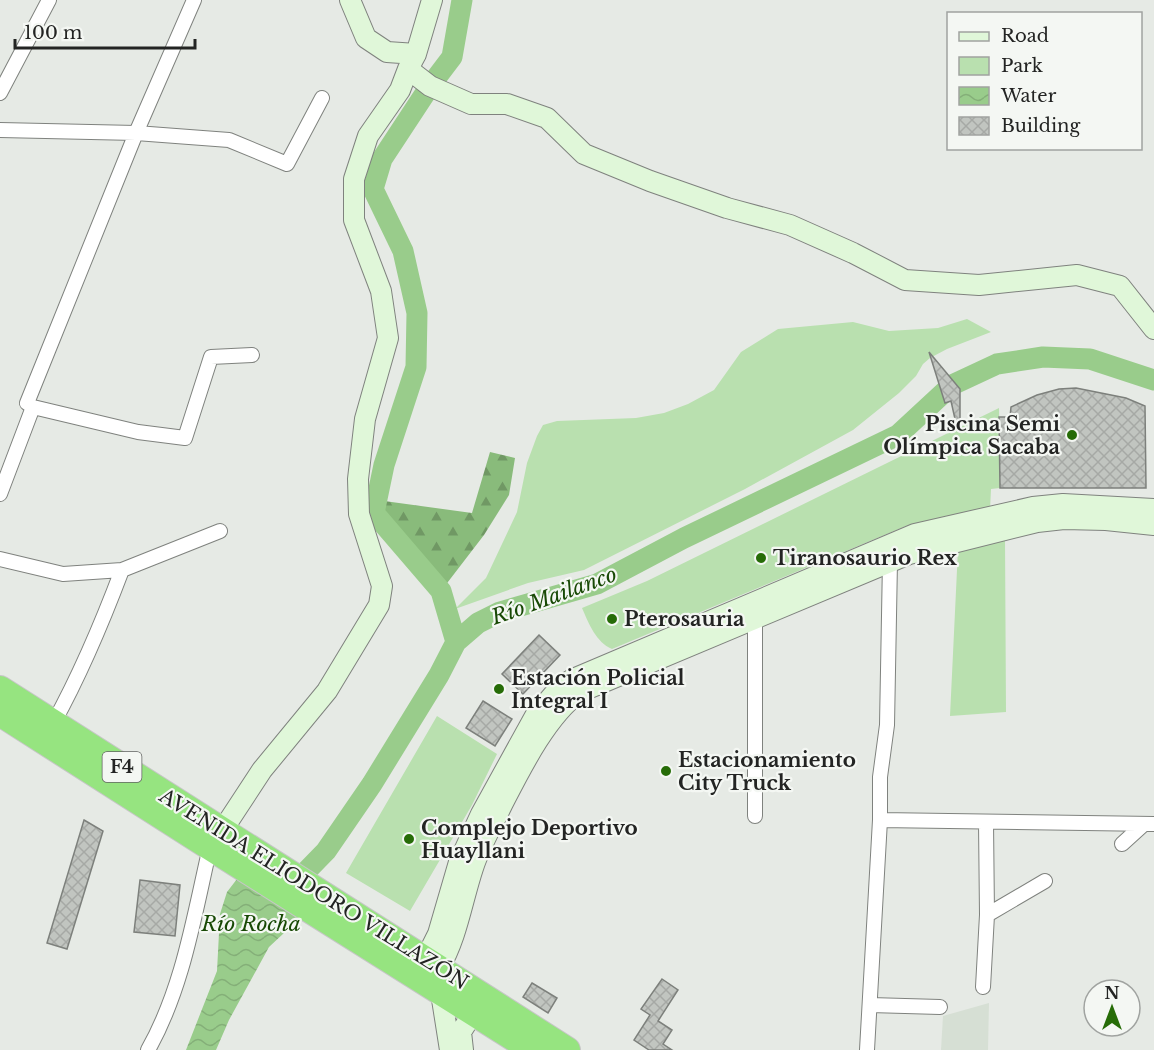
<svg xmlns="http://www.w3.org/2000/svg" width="1154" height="1050" font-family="'Libre Baskerville',serif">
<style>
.built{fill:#d6dfd4}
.green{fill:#b9e0af}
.forest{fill:url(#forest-firs)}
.water{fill:url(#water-waves)}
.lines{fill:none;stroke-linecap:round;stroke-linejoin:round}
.river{stroke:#99cc8b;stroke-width:21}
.building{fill:url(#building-cross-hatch);stroke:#7d807c;stroke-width:1.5}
.street-casing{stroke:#7f827e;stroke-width:16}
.secondary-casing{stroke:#7f827e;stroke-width:22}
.highway-casing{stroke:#c6c6c6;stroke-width:28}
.street{stroke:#fff;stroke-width:14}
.secondary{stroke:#e0f7d9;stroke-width:20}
.highway{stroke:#96e480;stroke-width:26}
.poi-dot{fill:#266c07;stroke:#f4f7f3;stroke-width:2}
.labels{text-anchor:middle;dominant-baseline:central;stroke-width:4.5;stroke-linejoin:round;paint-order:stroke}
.shield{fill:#f4f7f3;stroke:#626361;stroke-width:1.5}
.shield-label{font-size:18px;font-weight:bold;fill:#232423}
.poi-label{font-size:20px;font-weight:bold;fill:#232423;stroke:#f4f7f3;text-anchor:start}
.street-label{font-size:20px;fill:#232423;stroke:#f4f7f3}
.water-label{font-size:21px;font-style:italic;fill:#184905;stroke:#f4f7f3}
</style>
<defs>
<pattern id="forest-firs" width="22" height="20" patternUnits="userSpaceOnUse" patternTransform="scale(1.5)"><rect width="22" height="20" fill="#89bb7b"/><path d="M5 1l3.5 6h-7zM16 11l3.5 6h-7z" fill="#709864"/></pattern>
<pattern id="water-waves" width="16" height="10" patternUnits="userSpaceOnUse" patternTransform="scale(1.5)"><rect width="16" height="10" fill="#99cc8b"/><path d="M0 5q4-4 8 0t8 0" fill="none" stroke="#84af78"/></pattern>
<pattern id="building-cross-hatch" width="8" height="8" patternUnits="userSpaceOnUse" patternTransform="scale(1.5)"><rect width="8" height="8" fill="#c1c5c0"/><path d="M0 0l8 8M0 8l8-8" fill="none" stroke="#a6a9a5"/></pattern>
</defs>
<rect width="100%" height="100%" fill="#e6eae5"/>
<path class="built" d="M989 1003 988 1050H941L943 1016Z"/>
<path class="green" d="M967 319 991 332 947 349 930 358 923 364 916 376 899 393 853 430 745 489 584 570 528 583 455 609 486 578 517 512 527 463 537 436 543 425 557 421 636 418 664 413 688 404 714 390 741 352 778 329 853 322 889 331 938 328Z
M999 408 1000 488 991 489 990 510 906 526 612 649C596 642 589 624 582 608L647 581Z
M1005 539 1006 712 950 716 958 549Z
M437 716 497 754 472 805 410 911 346 873Z"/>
<path class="forest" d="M490 452 515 458 509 495 484 535 441 591 374 513 377 500 472 513Z"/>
<path class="water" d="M237 879 299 919 269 947 229 1020 216 1050H186L217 971 220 914 227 892Z"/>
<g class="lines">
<path class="river" d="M456 642 441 591 374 513 384 465 416 367 417 313 403 251 373 189 382 159 430 86 452 57 462 0
M288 890 326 851 372 784 439 675 456 642 478 623 500 612 597 584 684 538 898 435 952 385 997 364 1043 357 1090 359 1154 380"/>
</g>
<path class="building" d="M929 352 960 389V428H957L951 401 945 403Z
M1076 388 1126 398 1145 406 1146 488H1000L999 417H1010L1011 407 1037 395 1059 389Z
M539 635 560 655 523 694 502 674Z
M483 701 512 719 495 746 466 728Z
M84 820 103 831 67 949 47 943Z
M140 880 180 885 175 936 134 932Z
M662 979 678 990 658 1021 672 1030 663 1044 672 1050H649L634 1040 650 1015 641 1009Z
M532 983 557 998 548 1013 523 997Z"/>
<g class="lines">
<g class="street-casing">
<path id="street" d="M194 0 136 133 27 403 33 407 138 432 185 438 211 357 252 355
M0 93 49 0
M0 130 136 133 229 140 287 164 322 98
M0 494 33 407
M0 559 63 574 122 570 220 531
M54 722C81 673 102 623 122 570
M755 816V618
M880 820 1154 824
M1122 844 1144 824
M987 915 1045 881
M983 987 987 915 986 822
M870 1005 940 1007
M148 1050C183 988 194 916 210 847
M867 1050 880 820V777L887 725 890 561 888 557"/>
</g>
<g class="secondary-casing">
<path id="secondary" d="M350 0 366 38 387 52 416 54
M408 69 430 86 471 104H507L547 118 584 154 650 181 727 208 790 225 853 253 905 280 979 285 1077 275 1120 286 1154 329
M222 831 262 770 327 691 379 605 382 586 359 514 358 479 365 419 388 338 381 291 354 220V179L368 136 400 90 408 69 416 54 432 0
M425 960 438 934 459 862 481 814 535 716 560 687 571 680 915 534 1033 507 1063 504 1154 509
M439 968C457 938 462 901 473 868 480 846 492 826 502 805 520 770 547 715 580 692L909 554 1037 522 1064 519 1106 520 1154 525
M441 993 450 1050
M463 1050 461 1032 473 1013"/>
</g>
<g class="highway-casing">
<path id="highway" d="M0 689 567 1050
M0 713 210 847 533 1050"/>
</g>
<use href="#street" class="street"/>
<use href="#secondary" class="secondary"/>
<use href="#highway" class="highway"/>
</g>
<g class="poi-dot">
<circle cx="1072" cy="435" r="6"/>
<circle cx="761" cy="558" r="6"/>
<circle cx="612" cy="619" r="6"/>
<circle cx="499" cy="689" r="6"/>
<circle cx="666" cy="771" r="6"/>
<circle cx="409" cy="839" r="6"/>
</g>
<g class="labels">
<rect class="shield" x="102.5" y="752" width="39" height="30" rx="4.5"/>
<g class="shield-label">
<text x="122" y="767">F4</text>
</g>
<g class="poi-label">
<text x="1060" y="424" text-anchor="end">Piscina Semi<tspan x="1060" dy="23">Olímpica Sacaba</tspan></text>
<text x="773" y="558">Tiranosaurio Rex</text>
<text x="624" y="619">Pterosauria</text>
<text x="511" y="678">Estación Policial<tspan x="511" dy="23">Integral I</tspan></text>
<text x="678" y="760">Estacionamiento<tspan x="678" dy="23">City Truck</tspan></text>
<text x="421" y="828">Complejo Deportivo<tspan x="421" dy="23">Huayllani</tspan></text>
</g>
<g class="street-label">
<text transform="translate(314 889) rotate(32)">AVENIDA ELIODORO VILLAZÓN</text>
</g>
<g class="water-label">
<text transform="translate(554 596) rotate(-20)">Río Mailanco</text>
<text x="251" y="924">Río Rocha</text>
</g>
</g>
<rect x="947" y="12" width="195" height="138" fill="#f4f7f3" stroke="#a0a3a0" stroke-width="1.5"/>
<rect x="959" y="32" width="30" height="9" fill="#e0f7d9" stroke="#a0a3a0" stroke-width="1.5"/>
<text x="1001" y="42" font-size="18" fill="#232423">Road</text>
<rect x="959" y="57" width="30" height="18" fill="#b9e0af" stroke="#a0a3a0" stroke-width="1.5"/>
<text x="1001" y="72" font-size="18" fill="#232423">Park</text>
<rect x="959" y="87" width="30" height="18" fill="url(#water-waves)" stroke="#a0a3a0" stroke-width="1.5"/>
<text x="1001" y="102" font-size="18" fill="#232423">Water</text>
<rect x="959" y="117" width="30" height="18" fill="url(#building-cross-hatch)" stroke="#a0a3a0" stroke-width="1.5"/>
<text x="1001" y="132" font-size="18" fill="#232423">Building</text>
<g transform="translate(1112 1008)"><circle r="28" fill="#f4f7f3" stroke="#a0a3a0" stroke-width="1.5"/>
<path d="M0-4.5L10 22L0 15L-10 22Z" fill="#266c07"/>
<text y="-9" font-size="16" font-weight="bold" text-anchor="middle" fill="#232423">N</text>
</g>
<path d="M15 39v9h180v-9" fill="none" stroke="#232423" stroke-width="3"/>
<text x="24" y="39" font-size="18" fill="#232423" stroke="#f4f7f3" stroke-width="4.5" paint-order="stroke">100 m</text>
</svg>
